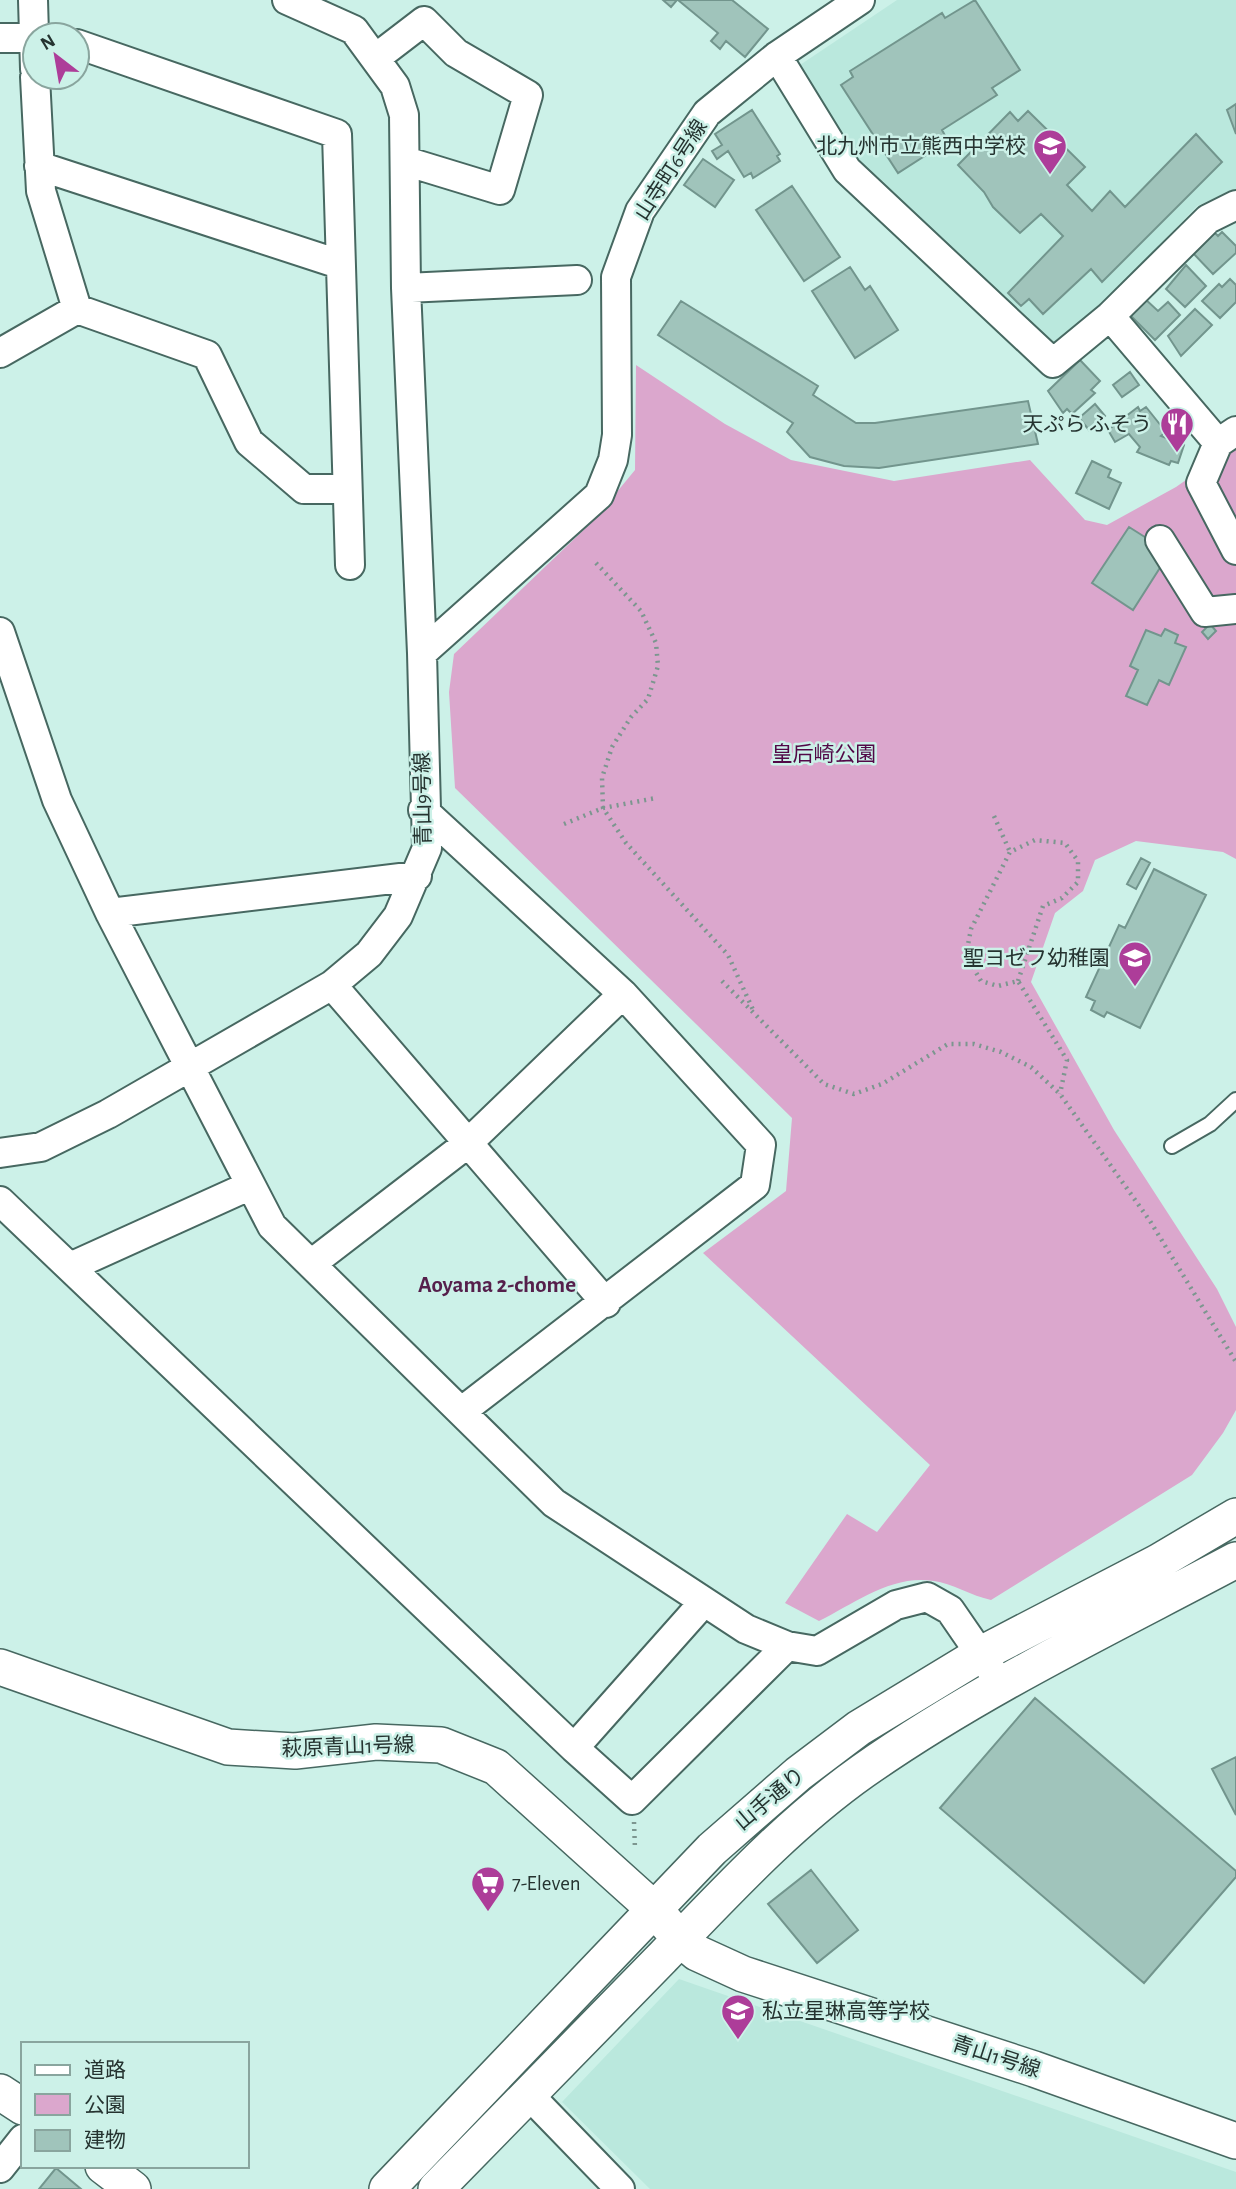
<svg xmlns="http://www.w3.org/2000/svg" width="1236" height="2189" font-family="'Alegreya Sans','Noto Sans JP',sans-serif">
<style>
.built{fill:#bae8dd}
.green{fill:#dba7cd}
.building{fill:#a0c4bb;stroke:#72958d;stroke-width:2}
.lines{fill:none;stroke-linecap:round;stroke-linejoin:round}
.service-casing{stroke:#476861;stroke-width:18}
.minor-casing{stroke:#476861;stroke-width:32}
.tertiary-casing{stroke:#476861;stroke-width:38}
.path{stroke:#7c968f;stroke-width:4.5;stroke-dasharray:2 5;stroke-linecap:butt}
.service{stroke:#fff;stroke-width:14}
.minor{stroke:#fff;stroke-width:28}
.tertiary{stroke:#fff;stroke-width:35}
.labels{text-anchor:middle;dominant-baseline:central;stroke-width:5;stroke-linejoin:round;paint-order:stroke}
.poi-label{font-size:21px;fill:#253330;stroke:#ccf1e8;text-anchor:end}
.street-label{font-size:21px;fill:#253330;stroke:#ccf1e8}
.park-label{font-size:21px;fill:#520847;stroke:#ccf1e8}
.neighbourhood-label{font-size:23px;font-weight:bold;fill:#551f4b;stroke:#ccf1e8}
</style>
<rect width="100%" height="100%" fill="#ccf1e8"/>
<path class="built" d="M897 0H1236V189L1197 206 1063 344 1049 347 851 164 796 75 800 65Z
M679 1979 1236 2172V2189H650L562 2102Z"/>
<path class="green" d="M636 365 725 424 791 460 894 481 1030 460 1085 520 1107 525 1176 487 1236 445V859L1223 852 1136 841 1095 860 1083 891 1055 913 1031 982 1114 1130 1217 1289 1236 1327V1410L1223 1433 1192 1475 991 1600C972 1596 951 1583 934 1581 892 1574 855 1603 819 1621L785 1603 847 1514 877 1532 930 1465 703 1253 786 1191 792 1118 455 788 449 692 454 654 593 521 635 470Z"/>
<path class="building" d="M663 0H677L671 7Z
M678 0H732L768 29 745 57 726 41 720 49 711 41 718 33Z
M975 0 1020 70 992 88 997 95 942 130 948 141 898 173 841 85 853 77 850 71 942 13 945 18Z
M1236 104V134L1227 110Z
M752 110 780 154 777 156 780 161 753 178 751 173 744 177 728 151 717 159 712 151 722 145 715 134Z
M1028 111 1085 167 1067 185 1092 211 1110 191 1125 207 1196 134 1222 162 1102 282 1091 269 1043 314 1029 299 1021 306 1008 293 1063 236 1041 214 1020 233 993 207 984 192 958 165 1010 112 1018 121Z
M703 159 734 180 715 207 684 185Z
M792 186 840 257 804 281 756 210Z
M1213 231 1218 236 1222 232 1236 246V253L1213 274 1192 252Z
M1186 265 1206 286 1185 307 1166 289Z
M850 267 865 290 870 286 898 330 855 358 812 291Z
M1230 279 1236 285V302L1220 318 1202 301 1219 284 1222 287Z
M1144 298 1158 311 1168 302 1180 315 1155 340 1129 314Z
M681 301 818 386 813 395 856 423H875L1028 401 1038 444 879 468 844 466 810 457 787 432 793 423 658 335Z
M1195 309 1212 325 1181 356 1168 336Z
M1080 360 1100 381 1091 390 1095 393 1072 414 1067 409 1063 413 1048 391Z
M1130 372 1139 385 1122 397 1113 385Z
M1095 404 1105 416 1089 430 1079 418Z
M1138 407 1140 411 1146 407 1166 432 1161 436 1184 445 1178 463 1171 461 1169 465 1137 452 1140 447 1129 434 1115 442 1108 430Z
M1092 461 1111 470 1108 477 1121 483 1109 509 1076 493Z
M1129 527 1159 546 1153 556 1163 563 1133 610 1092 583Z
M1210 624 1216 631 1208 639 1202 632Z
M1165 629 1178 635 1175 643 1186 647 1169 685 1159 680 1147 705 1126 696 1138 670 1130 666 1146 630 1161 636Z
M1141 858 1150 863 1136 889 1127 884Z
M1154 869 1206 895 1140 1028 1107 1012 1104 1017 1091 1010 1095 1001 1086 997 1119 925 1125 928Z
M1035 1698 1236 1871V1877L1144 1983 940 1808Z
M1236 1757V1815L1212 1769Z
M811 1870 858 1930 817 1963 768 1904Z
M56 2168 81 2189H39Z"/>
<g class="lines">
<g class="service-casing">
<path id="service" d="M1172 1146 1210 1124 1236 1100"/>
</g>
<g class="minor-casing">
<path id="minor" d="M33 0 35 69
M287 0 354 30 395 86 404 115 406 288 422 653
M0 38H35
M77 44 337 134 350 565
M777 56 847 170 1053 363 1110 316 1208 219 1236 205
M377 57 424 21 456 53 528 95 500 190 405 161
M39 166 339 264
M406 288 577 280
M77 309 207 355 249 442 304 489H347
M1110 316 1218 443 1236 431
M0 353 77 309 41 191 35 77
M1218 443 1201 483 1236 550
M1160 540 1205 612 1236 609
M0 632 57 800 110 913 272 1226 554 1503 746 1629 787 1646 817 1651 896 1605 927 1597 950 1610 992 1671
M423 810 623 994 761 1145 755 1185 462 1411
M110 913 417 876
M332 985 606 1303
M0 1153 41 1147 108 1114 332 985 369 954 398 916 427 848 422 653 599 495 613 460 617 435 616 277 640 211 707 113 777 56 860 0
M0 1201 574 1748 703 1603
M311 1264 467 1144 623 994
M70 1267 249 1186
M574 1748 632 1800 787 1646
M529 2095 620 2189
M0 2168 23 2139"/>
</g>
<g class="tertiary-casing">
<path id="tertiary" d="M0 1667 228 1747 295 1751 376 1742 441 1745 496 1767 656 1911 680 1939 697 1953 743 1974 1034 2069 1236 2141
M0 2092 23 2107
M103 2166 133 2189
M387 2189 712 1849 798 1774 859 1728 981 1654 1158 1562 1236 1516
M436 2189C512 2112 587 2035 662 1958 726 1892 788 1824 863 1771 980 1689 1110 1627 1236 1560"/>
</g>
<path class="path" d="M596 563 641 611 656 643 658 666 648 699 631 717 612 747 602 778 603 808 626 843 728 955 754 1012
M994 816 1010 852
M564 824 603 808 656 798
M722 981 824 1084 854 1094 882 1084 948 1044H974L1001 1052 1031 1067 1060 1094 1150 1221 1236 1362
M1018 981 1043 906 1062 898 1078 882V861L1065 843 1035 840 1010 852 971 929 966 955 981 981 998 986 1018 981 1067 1060 1060 1094
M634 1822 635 1849"/>
<use href="#service" class="service"/>
<use href="#minor" class="minor"/>
<use href="#tertiary" class="tertiary"/>
</g>
<defs>
<g id="school-pin" transform="scale(1.75)"><path d="M0 17L-7.5 6A9.5 9.5 0 1 1 7.5 6Z" fill="#ad3d99" stroke="#ccf1e8"/><path d="M0-5L7-2L0 1L-7-2ZM-4 1L0 2.5L4 1V4Q0 6-4 4Z" fill="#fff"/></g>
<g id="restaurant-pin" transform="scale(1.75)"><path d="M0 17L-7.5 6A9.5 9.5 0 1 1 7.5 6Z" fill="#ad3d99" stroke="#ccf1e8"/><path d="M-5-6h1v4h1v-4h1v4h1v-4h1v5L-1.5 .5V6h-2V.5L-5-1ZM5-6V6H3V1.5H1.5Q1.5-4 5-6Z" fill="#fff"/></g>
<g id="supermarket-pin" transform="scale(1.75)"><path d="M0 17L-7.5 6A9.5 9.5 0 1 1 7.5 6Z" fill="#ad3d99" stroke="#ccf1e8"/><path d="M-6-5.5h2.5l.6 2H6L4.5 2H-2.5L-4.4-4H-6ZM-1.5 3.2a1.3 1.3 0 1 0 .1 0ZM3 3.2a1.3 1.3 0 1 0 .1 0Z" fill="#fff"/></g>
</defs>
<g fill-rule="evenodd">
<use href="#school-pin" x="1050" y="146"/>
<use href="#restaurant-pin" x="1177" y="424"/>
<use href="#school-pin" x="1135" y="958"/>
<use href="#supermarket-pin" x="488" y="1883"/>
<use href="#school-pin" x="738" y="2011"/>
</g>
<g class="labels">
<g class="poi-label">
<text x="1026" y="146">北九州市立熊西中学校</text>
<text x="1152" y="424">天ぷら ふそう</text>
<text x="1110" y="958">聖ヨゼフ幼稚園</text>
<text x="512" y="1883" text-anchor="start">7-Eleven</text>
<text x="762" y="2011" text-anchor="start">私立星琳高等学校</text>
</g>
<g class="street-label">
<text transform="translate(671 170) rotate(-57)">山寺町6号線</text>
<text transform="translate(423 799) rotate(-91)">青山9号線</text>
<text transform="translate(348 1747) rotate(-2)">萩原青山1号線</text>
<text transform="translate(770 1799) rotate(-40)">山手通り</text>
<text transform="translate(996 2057) rotate(18)">青山1号線</text>
</g>
<g class="park-label">
<text x="824" y="754">皇后崎公園</text>
</g>
<g class="neighbourhood-label">
<text x="497" y="1285">Aoyama 2-chome</text>
</g>
</g>
<rect x="21" y="2042" width="228" height="126" fill="#ccf1e8" stroke="#89a59e" stroke-width="2"/>
<rect x="35" y="2065" width="35" height="10" fill="#ffffff" stroke="#89a59e" stroke-width="2"/>
<text x="84" y="2077" font-size="21" fill="#253330">道路</text>
<rect x="35" y="2094" width="35" height="21" fill="#dba7cd" stroke="#89a59e" stroke-width="2"/>
<text x="84" y="2112" font-size="21" fill="#253330">公園</text>
<rect x="35" y="2130" width="35" height="21" fill="#a0c4bb" stroke="#89a59e" stroke-width="2"/>
<text x="84" y="2147" font-size="21" fill="#253330">建物</text>
<g transform="translate(56 56) rotate(329)"><circle r="33" fill="#ccf1e8" stroke="#89a59e" stroke-width="2"/>
<path d="M0-5L12 26L0 18L-12 26Z" fill="#ad3d99"/>
<text y="-10" font-size="19" font-weight="bold" text-anchor="middle" fill="#253330">N</text>
</g>
</svg>
